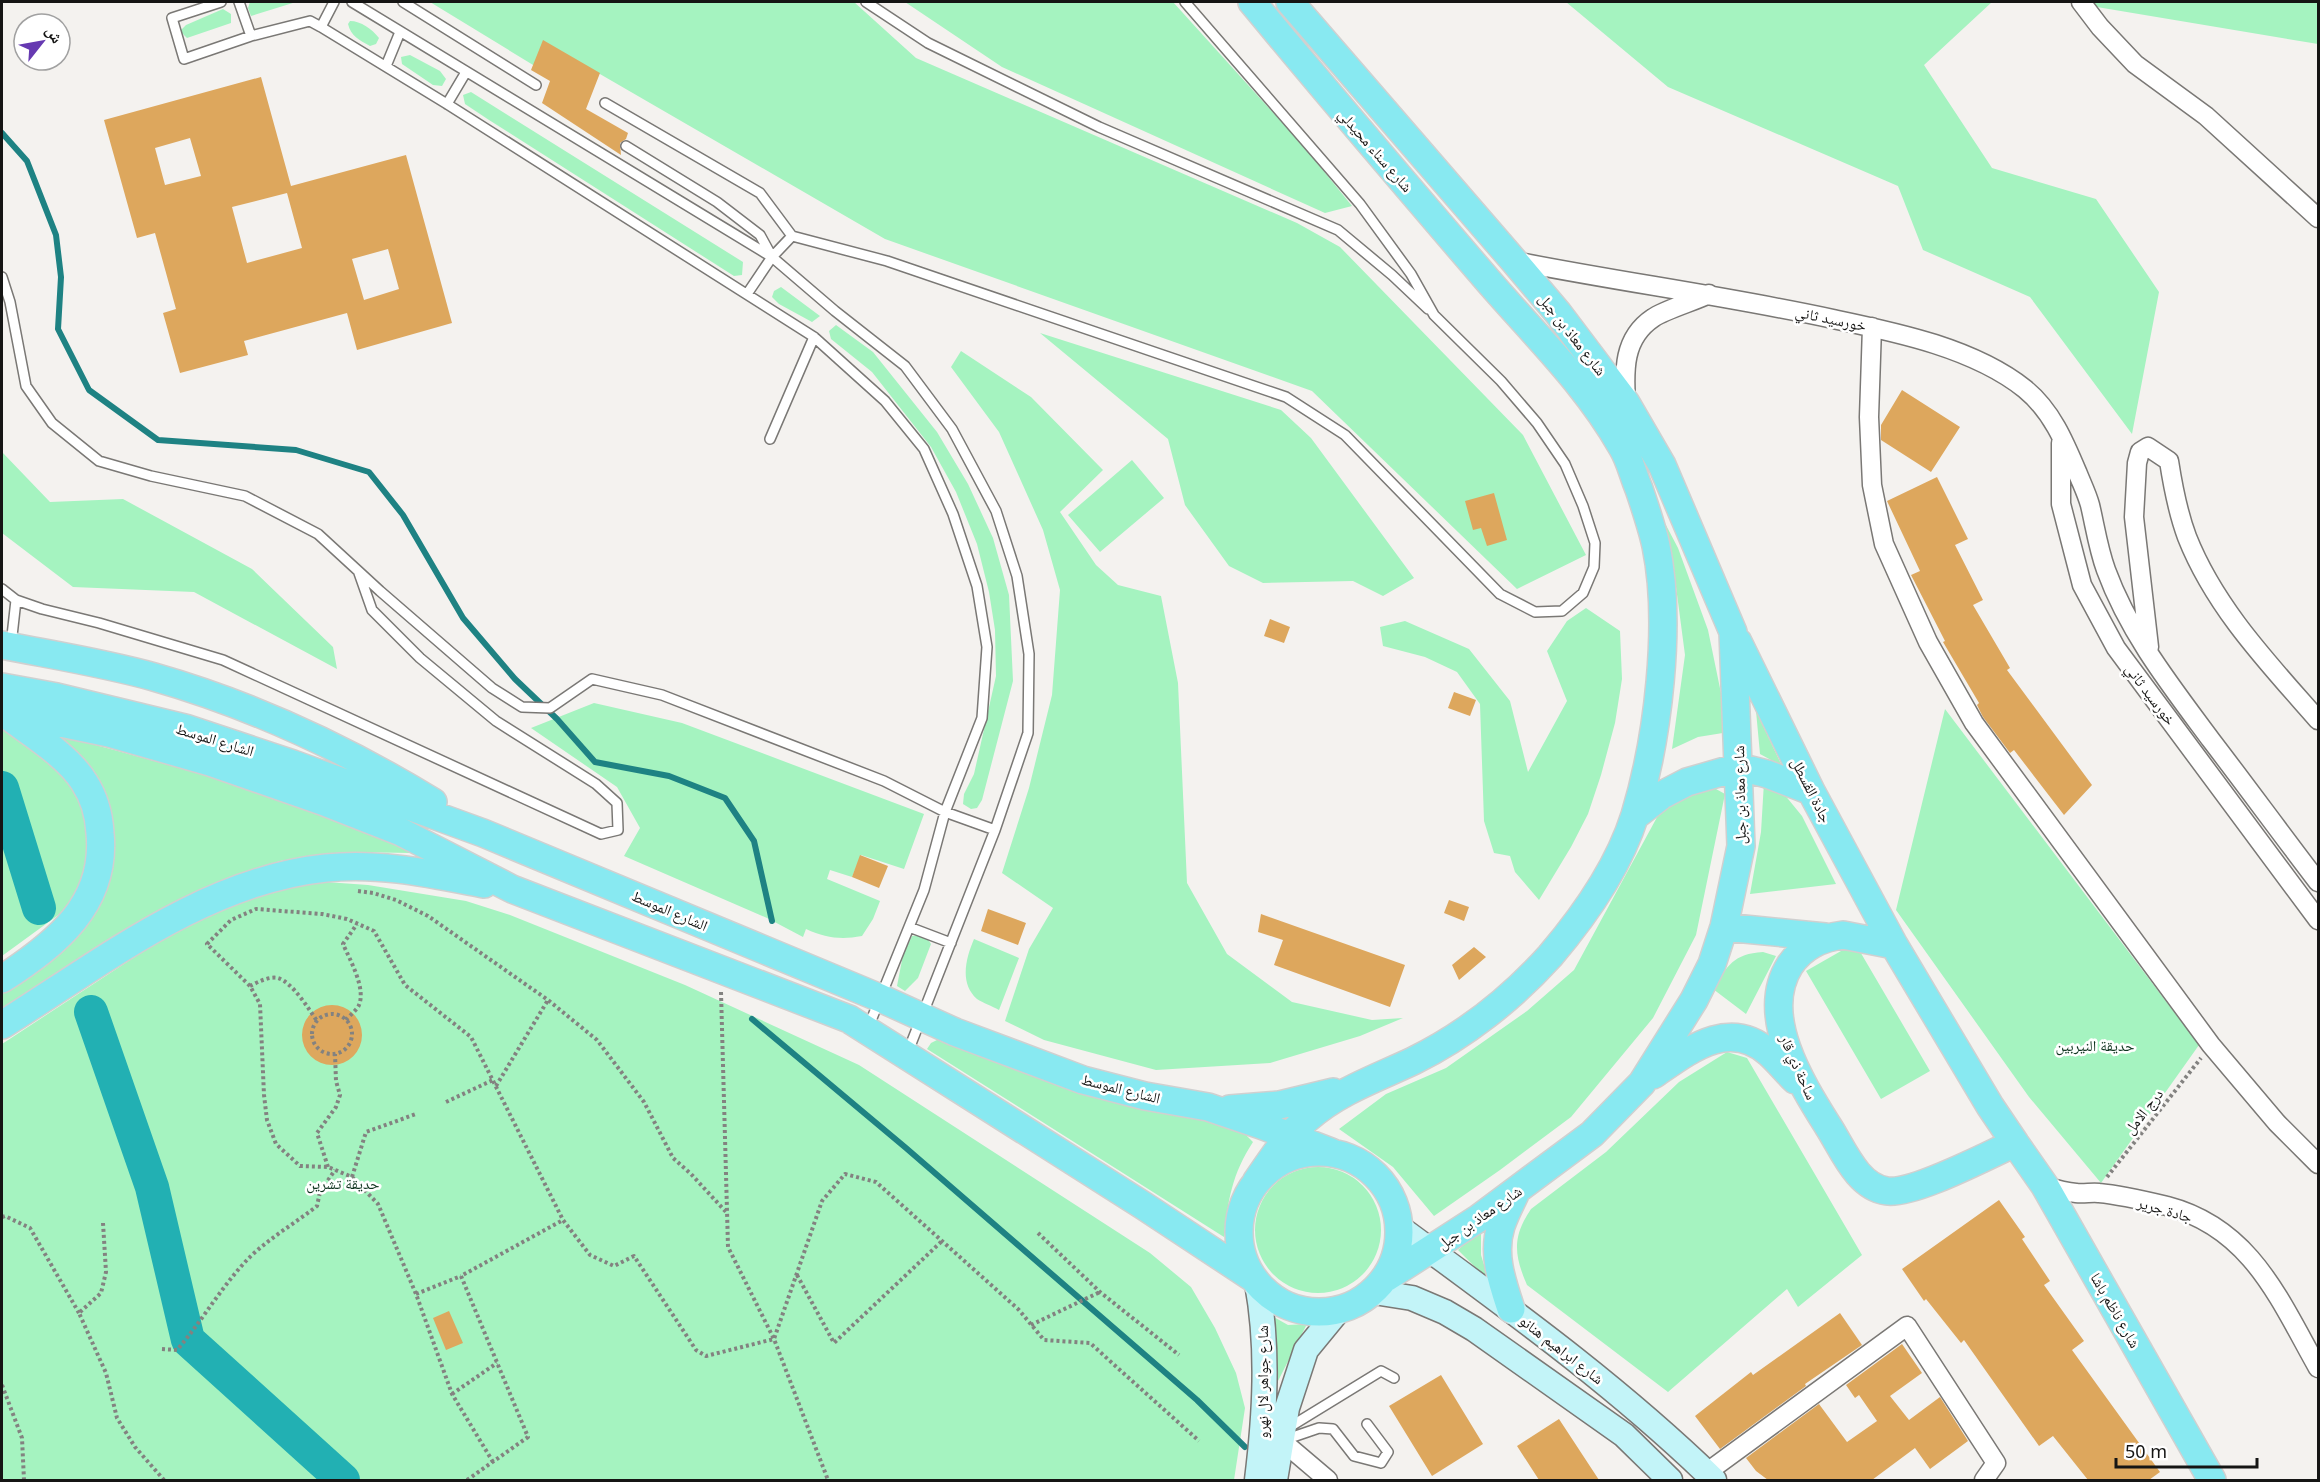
<svg xmlns="http://www.w3.org/2000/svg" width="2320" height="1482" font-family="'Noto Sans','Noto Naskh Arabic',sans-serif">
<style>
.green{fill:#a5f3c0}
.lines{fill:none;stroke-linecap:round;stroke-linejoin:round}
.stream{stroke:#1e8283;stroke-width:6}
.river{stroke:#22b0b3;stroke-width:34}
.building{fill:#dda75d;fill-rule:evenodd}
.lane-casing{stroke:#7a7875;stroke-width:12}
.street-casing{stroke:#7a7875;stroke-width:21}
.secondary-casing{stroke:#7a7875;stroke-width:27}
.primary-casing{stroke:#d0d0d0;stroke-width:30}
.path{stroke:#838280;stroke-width:4;stroke-dasharray:3 3;stroke-linecap:butt}
.lane{stroke:#fff;stroke-width:9}
.street{stroke:#fff;stroke-width:18}
.secondary{stroke:#c3f4f8;stroke-width:24}
.primary{stroke:#88e9f1;stroke-width:27}
.labels{text-anchor:middle;dominant-baseline:central;stroke-width:5;stroke-linejoin:round;paint-order:stroke}
.street-label{font-size:15px;fill:#151514;stroke:#fff}
.park-label{font-size:15px;fill:#0e331e;stroke:#fff}
</style>
<rect width="100%" height="100%" fill="#f4f2ef"/>
<path class="green" d="M250 2H296L251 16 248 8Z
M430 2H854L916 58 1297 223 1340 247 1523 435 1586 555 1517 589 1312 391 885 239 555 48 543 71Z
M905 2H1173L1305 148 1352 206 1325 213 1002 67Z
M1566 2H1992L1924 65 1992 168 2096 199 2159 292 2132 434 2030 297 1923 250 1898 186 1668 87Z
M2067 2H2318V44Z
M223 9 231 14V23L187 38 180 31 186 25Z
M350 21C361 21 372 29 379 38L376 44 370 46C359 40 351 36 348 24Z
M410 55 440 71 446 79 442 86 433 85 402 64 401 57Z
M471 92 743 262 742 275 734 276 489 120 465 104 463 95Z
M781 287 820 316 812 322 779 304 772 297 774 291Z
M836 325 873 352 937 432 968 484 993 538 1009 595 1013 681 982 800 977 808 971 809 963 804 964 794 974 774 996 676 995 630 989 592 977 544 956 492 931 447 872 372 831 339 829 331Z
M1040 333 1281 410 1311 438 1414 578 1383 596 1353 581 1263 583 1229 566 1185 505 1168 439Z
M961 351 1031 397 1103 470 1060 512 1096 565 1118 585 1161 596 1178 683 1187 883 1227 954 1292 1002 1372 1020 1403 1018 1360 1036 1270 1063 1156 1070 1044 1040 1005 1021 1029 949 1053 908 1002 873 1029 788 1052 695 1060 590 1043 530 999 432 951 367Z
M2 452 50 502 123 499 252 569 333 647 337 669 194 592 73 587 2 533Z
M1132 460 1164 498 1100 552 1068 515Z
M1657 508 1678 548 1708 630 1729 732 1698 737 1672 749 1685 655 1673 564Z
M1586 608 1620 631 1622 679 1615 723 1601 775 1588 814 1571 847 1539 900 1515 872 1510 856 1494 853 1484 821 1480 704 1457 672 1425 657 1383 646 1380 627 1405 621 1469 649 1510 701 1528 772 1567 701 1547 651 1567 621Z
M594 703 682 723 924 814 904 869 861 855 852 877 830 870 827 879 880 901 873 919 862 936C841 940 826 938 806 929L803 937 767 918 624 856 640 828 617 787 531 728Z
M1945 709 2199 1045 2101 1183 2029 1097 1896 910Z
M1756 711 1782 766 1760 754Z
M2 726 59 761 91 823 86 872 76 896 61 913 2 956Z
M54 734C155 761 257 787 355 825 374 833 393 844 412 853L348 852 280 861 200 891 2 1011V989L50 958 112 835Z
M1764 782 1784 794 1802 816 1836 884 1750 894 1761 832Z
M1707 784 1725 794 1696 935 1653 1018 1571 1117 1500 1170 1434 1216 1393 1167 1339 1129 1386 1094 1446 1068 1527 1011 1574 970 1662 808Z
M326 882 368 885 466 901 510 915 685 985 859 1065 1150 1253 1191 1287 1215 1328 1236 1373 1245 1408 1234 1480H2V1044L165 937 227 908 275 889Z
M921 935 927 938 931 944 918 978 905 991 897 986 903 955 912 936Z
M974 939 1019 958 999 1010C992 1006 983 1003 977 999 959 983 966 958 974 939Z
M1855 943 1930 1071 1881 1099 1806 971Z
M1763 952 1776 956 1746 1014 1713 989C1728 965 1733 954 1763 952Z
M939 1039 1242 1131 1253 1142C1232 1174 1228 1200 1224 1237L927 1049 931 1043Z
M1727 1052 1747 1058 1862 1255 1798 1307 1787 1289 1668 1392 1527 1285C1514 1255 1512 1237 1531 1209L1606 1152 1679 1082Z
M1255 1230a63 63 0 1 1 126 0a63 63 0 1 1-126 0Z
M1481 1229V1255L1489 1281 1458 1250Z
M1272 1316 1288 1325 1307 1324 1278 1381Z"/>
<g class="lines">
<path class="stream" d="M2 133 27 161 56 235 61 277 58 329 89 390 158 440 296 450 369 472 403 515 463 618 515 679 557 719 595 762 669 776 725 798 754 841 772 921
M752 1019 906 1148 1197 1400 1245 1447"/>
<path class="river" d="M2 788 39 908
M91 1012 152 1187 188 1340 343 1480"/>
</g>
<path class="building" d="M543 40 600 73 586 109 628 133 626 139 620 143 621 155 542 103 550 81 531 70Z
M261 77 291 186 406 155 452 323 357 350 347 313 244 341 248 355 180 373 163 313 176 309 155 233 137 238 104 120ZM190 138 201 176 165 185 155 148ZM287 193 302 248 247 263 232 207ZM388 249 399 289 364 300 352 259Z
M1902 390 1960 427 1931 472 1881 440V425Z
M1937 477 1968 539 1955 545 1983 600 1973 605 2010 668 2007 670 2092 785 2064 815 2014 750 2010 753 1983 717 1977 705 1979 703 1943 642 1945 641 1911 575 1920 571 1887 501Z
M1494 493 1507 540 1487 546 1481 528 1473 530 1465 501Z
M1270 619 1290 627 1284 643 1264 636Z
M1454 692 1476 700 1470 716 1448 708Z
M860 855 888 866 879 888 852 877Z
M1449 900 1469 907 1464 921 1444 913Z
M988 909 1026 923 1018 945 981 931Z
M1261 914 1405 965 1390 1007 1274 965 1283 940 1258 932Z
M1474 947 1486 957 1459 980 1452 965Z
M302 1035a30 30 0 1 1 60 0a30 30 0 1 1-60 0Z
M1999 1200 2025 1237 2022 1239 2050 1281 2044 1285 2084 1341 2072 1350 2160 1472 2149 1480H2088L2053 1436 2039 1446 1964 1340 1961 1343 1926 1299 1924 1301 1902 1269Z
M449 1311 463 1343 446 1350 433 1318Z
M1840 1313 1862 1345 1805 1384 1806 1386 1720 1449 1695 1416 1751 1372 1753 1375Z
M1902 1344 1922 1373 1890 1396 1909 1420 1940 1397 1968 1441 1930 1469 1915 1448 1872 1480H1768L1756 1471 1746 1458 1819 1404 1847 1442 1877 1421 1859 1395 1855 1398 1846 1385Z
M1441 1375 1483 1444 1432 1476 1389 1406Z
M1559 1419 1599 1480H1539L1517 1446Z"/>
<g class="lines">
<g class="lane-casing">
<path id="lane" d="M221 2 172 18 184 59 251 36 310 21 321 27 447 104 814 337 885 401 924 449 953 514 977 586 987 647 982 718 945 812 924 890 868 1028
M239 2 251 36
M352 2 772 257 835 311 905 366 952 429 996 511 1017 576 1029 654 1028 733 995 830 907 1054
M403 2 536 85
M866 2 928 43 1099 127 1338 230 1392 275 1428 309
M321 27 334 2
M386 66 400 32
M605 103 760 193 792 236 887 261 1286 397 1345 435 1500 594 1535 612 1562 611 1583 593 1594 567 1595 543 1583 506 1565 464 1537 423 1501 381 1434 315 1411 274 1360 204 1185 2
M447 104 466 72
M626 146 717 202 760 235 772 257
M2 277 10 302 26 386 52 423 99 461 151 476 245 496 318 534 380 591 492 688 522 707 550 708 592 679 662 695 884 781 945 812 995 830
M747 294 772 257 792 236
M770 439 814 337
M2 589 16 600 42 609 99 623 223 660 601 834 618 830 617 803 596 784 496 721 420 658 372 610 359 573
M11 645 16 600
M909 927 951 943
M1288 1428 1381 1371 1394 1378
M1284 1440 1319 1428 1333 1429 1354 1456 1381 1463 1388 1452 1367 1424"/>
</g>
<g class="street-casing">
<path id="street" d="M2081 2 2100 27 2135 64 2206 116 2318 218
M1514 261C1620 282 1727 296 1833 319 1895 332 1974 348 2025 389 2052 411 2065 443 2078 474 2082 484 2087 494 2090 505 2095 526 2098 548 2106 570 2129 633 2171 686 2211 740 2247 787 2282 835 2318 882
M1872 327 1869 417 1872 485 1884 544 1928 642 1974 723 2211 1045 2277 1123 2318 1164
M1626 402C1624 371 1623 338 1653 318 1664 310 1695 301 1709 294
M2061 443V504L2082 585 2116 648 2318 920
M2149 647 2134 517 2137 463 2140 452 2148 447 2169 461C2173 487 2178 513 2187 537 2215 608 2269 664 2318 720
M2045 1186C2055 1189 2066 1192 2076 1193 2084 1194 2092 1192 2099 1193 2121 1195 2146 1201 2167 1206 2251 1228 2279 1299 2318 1368
M1282 1441 1328 1480
M1706 1473 1907 1326 1996 1463 1984 1480"/>
</g>
<g class="secondary-casing">
<path id="secondary" d="M1400 1228C1510 1309 1616 1385 1714 1480
M1257 1283C1269 1348 1265 1415 1257 1480
M1374 1292 1412 1298 1445 1312 1474 1329 1624 1435 1670 1480
M1275 1480 1287 1408 1306 1350 1338 1311"/>
</g>
<g class="primary-casing">
<path id="primary" d="M1252 2C1330 96 1410 190 1490 283 1536 336 1587 385 1622 447 1630 460 1633 475 1639 489 1645 507 1652 527 1656 546 1672 624 1658 739 1635 815 1619 866 1585 915 1550 956 1512 998 1464 1036 1413 1061 1377 1078 1339 1091 1308 1118 1286 1136 1272 1159 1256 1182
M1290 2 1514 261 1558 313 1626 403 1662 465 1733 632 1741 846 1724 927 1712 964 1694 1000 1642 1083 1592 1134 1479 1218 1386 1278
M1738 642 1811 791 1894 945
M2 645C52 655 104 663 154 677 252 705 346 749 433 802
M2 687 57 697 185 728 293 764 483 833 880 998 955 1032 1083 1080 1145 1096 1208 1107 1261 1125 1331 1152
M2 711 109 733 210 762 322 801 401 832 512 889 849 1019 1144 1206 1253 1278
M1635 816 1662 795 1687 782 1739 767 1767 774 1811 791
M1724 927 1825 937
M1843 935 1894 945 1990 1106 2015 1143C1988 1155 1913 1195 1887 1191 1857 1187 1843 1149 1828 1126 1801 1083 1758 1015 1790 965 1803 946 1821 938 1843 935Z
M2 979C56 944 107 904 100 833 99 815 94 797 84 782 68 756 32 734 8 716
M2 1025C101 963 206 880 326 868 379 862 432 874 484 884
M1653 1075C1688 1051 1729 1017 1769 1053 1778 1061 1786 1071 1795 1080
M1230 1109 1279 1105 1333 1092
M2015 1143 2045 1186 2212 1480
M1239 1232a80 80 0 1 1 160 0a80 80 0 1 1-160 0Z
M1511 1309C1502 1282 1492 1254 1501 1226 1505 1214 1511 1203 1516 1192"/>
</g>
<path class="path" d="M358 891 373 893 396 900 428 916 548 1000 597 1040 644 1102 673 1158 691 1174 727 1213
M250 986C258 982 269 976 278 978 292 982 309 1009 317 1021
M721 992 728 1247 774 1339 828 1480
M312 1034a20 20 0 1 1 40 0a20 20 0 1 1-40 0Z
M346 1020C350 1015 357 1010 359 1005 366 988 350 960 343 944L357 924
M496 1086 548 1000
M446 1102 493 1080
M328 1167 317 1133 336 1107 340 1095 336 1081 335 1054
M352 1177 366 1132 416 1114
M2107 1177 2201 1058
M2 1217 5 1216 30 1228 79 1313
M103 1223 106 1272 101 1293 79 1313 106 1373 117 1418 135 1447 164 1480
M1038 1233 1100 1292 1179 1355
M797 1275 834 1343 942 1241
M416 1294 461 1276
M1031 1325 1100 1292
M162 1349 177 1350C202 1321 220 1289 246 1261 266 1240 294 1224 317 1206L320 1192 335 1170
M2 1385 22 1438 24 1480
M452 1394 497 1363
M493 1462 452 1394 416 1294 378 1204 352 1177 328 1167 300 1166 276 1144 267 1120 264 1095 260 1004 250 986 207 944 231 920 256 909 322 914 347 919 374 931 405 985 471 1037 563 1220 590 1255 614 1266 634 1256 696 1350 706 1356 774 1339 822 1201 845 1174 876 1182 1019 1310 1044 1340 1090 1343 1199 1441
M467 1480 528 1437 461 1276 563 1220"/>
<use href="#lane" class="lane"/>
<use href="#street" class="street"/>
<use href="#secondary" class="secondary"/>
<use href="#primary" class="primary"/>
</g>
<g class="labels">
<g class="street-label">
<text transform="translate(1376 150) rotate(49)">شارع سناء محيدلي</text>
<text transform="translate(1831 318) rotate(12)">خورسيد ثاني</text>
<text transform="translate(1573 334) rotate(52)">شارع معاذ بن جبل</text>
<text transform="translate(2151 694) rotate(53)">خورسيد ثاني</text>
<text transform="translate(215 739) rotate(17)">الشارع الموسط</text>
<text transform="translate(1812 790) rotate(63)">جادة القسطل</text>
<text transform="translate(1739 795) rotate(-91)">شارع معاذ بن جبل</text>
<text transform="translate(670 910) rotate(23)">الشارع الموسط</text>
<text transform="translate(1799 1067) rotate(66)">ساحة ذي قار</text>
<text transform="translate(1121 1088) rotate(14)">الشارع الموسط</text>
<text transform="translate(2143 1111) rotate(-52)">درج الامل</text>
<text transform="translate(2165 1209) rotate(16)">جادة جرير</text>
<text transform="translate(1479 1217) rotate(-35)">شارع معاذ بن جبل</text>
<text transform="translate(2116 1310) rotate(60)">شارع ناظم باشا</text>
<text transform="translate(1562 1349) rotate(38)">شارع ابراهيم هنانو</text>
<text transform="translate(1262 1382) rotate(-90)">شارع جواهر لال نهرو</text>
</g>
<g class="park-label">
<text x="2095" y="1045">حديقة النيربين</text>
<text x="343" y="1183">حديقة تشرين</text>
</g>
</g>
<rect width="2320" height="1482" fill="none" stroke="#151514" stroke-width="6"/>
<g transform="translate(42 42) rotate(59)"><circle r="28" fill="#ffffff" stroke="#a1a1a1" stroke-width="1.5"/>
<path d="M0-4.5L10 22L0 15L-10 22Z" fill="#6639b1"/>
<text y="-9" font-size="16" font-weight="bold" text-anchor="middle" fill="#151514">ش</text>
</g>
<path d="M2116 1458v9h141v-9" fill="none" stroke="#151514" stroke-width="3"/>
<text x="2125" y="1458" font-size="18" fill="#151514" stroke="#ffffff" stroke-width="4.5" paint-order="stroke">50 m</text>
</svg>
